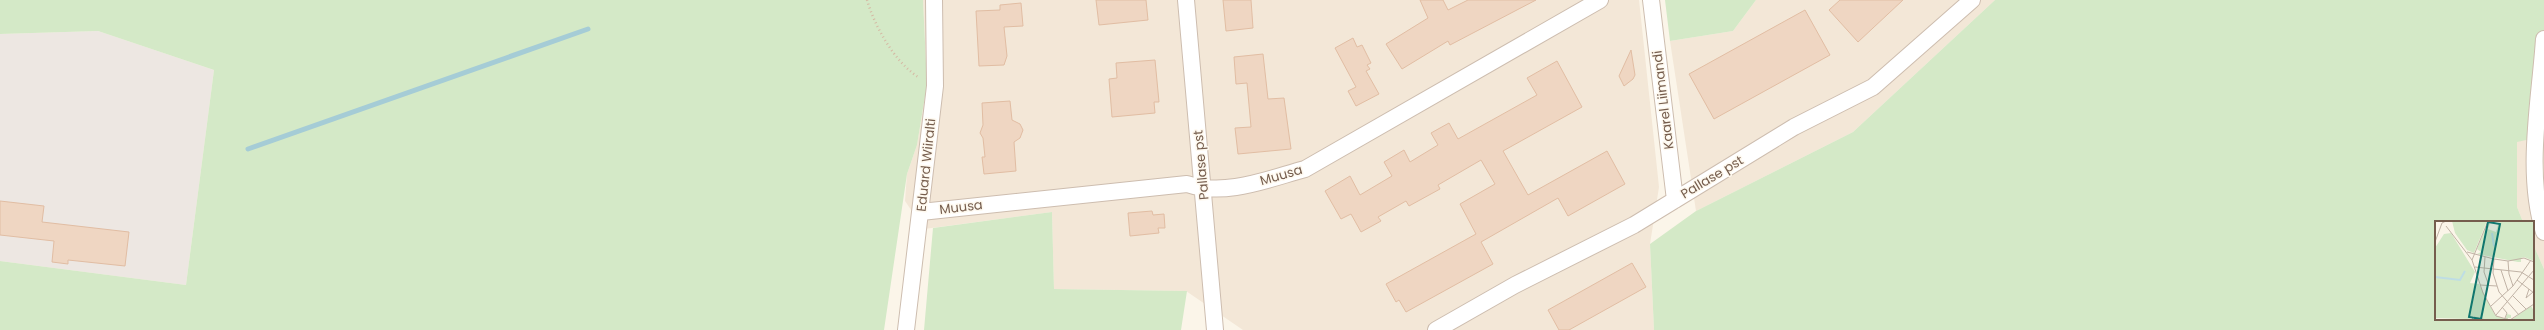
<svg xmlns="http://www.w3.org/2000/svg" width="2544" height="330" font-family="Poppins,sans-serif">
<style>
.residential{fill:#f3e7d7}
.industrial{fill:#ede7e2}
.green{fill:#d4e9c7}
.lines{fill:none;stroke-linecap:round;stroke-linejoin:round}
.stream{stroke:#a5ccd6;stroke-width:5}
.building{fill:#efd6c2;stroke:#e1bda3}
.street-casing{stroke:#cdbdaf;stroke-width:18}
.path{stroke:#d5b9a4;stroke-width:2.5;stroke-dasharray:1 3;stroke-linecap:butt}
.street{stroke:#fff;stroke-width:16}
.labels{text-anchor:middle;dominant-baseline:central;stroke-width:3;stroke-linejoin:round;paint-order:stroke}
.street-label{font-size:13px;fill:#755d4d;stroke:#fef9ef}
.inset-river{fill:none;stroke:#bedde4;stroke-width:2}
.inset-road{fill:none;stroke:#c1b3a6;stroke-width:1}
.view{fill:#0f766e;fill-opacity:0.15;stroke:#0f766e;stroke-width:2}
.inset-edge{fill:none;stroke:#755d4d;stroke-width:2}
</style>
<rect width="100%" height="100%" fill="#fbf5e9"/>
<path class="residential" d="M923 0H1639L1659 187 1650 244 1654 330H1243L1186 291 1054 289 1052 212 924 229 905 201 907 174 917 145 927 84Z
M1756 0H1995L1853 132 1696 211 1670 41 1733 31Z
M2544 136V269L2533 244V222H2523L2517 207V141Z"/>
<path class="industrial" d="M98 31 214 70 186 285 0 261V34Z"/>
<path class="green" d="M0 0H923L927 84 917 145 907 174 884 330H0V261L186 285 214 70 98 31 0 34Z
M1665 0H1756L1733 31 1670 41Z
M1995 0H2544V136L2517 142V207L2523 222H2436V319H2533V244L2544 269V330H1654L1650 244 1696 211 1853 132Z
M1052 212 1054 289 1187 291 1181 330H924L933 228Z"/>
<g class="lines">
<path class="stream" d="M248 149 588 29"/>
</g>
<path class="building" d="M1096 0H1146L1148 20 1099 25Z
M1223 0H1251L1253 28 1226 31Z
M1420 0H1443L1448 10 1468 0H1536L1450 45 1448 41 1402 69 1386 44 1428 18Z
M1840 0H1903L1858 42 1829 10Z
M1021 3 1023 26 1004 27 1007 56 1004 65 979 66 976 11 1000 10V5Z
M1805 10 1830 55 1714 119 1689 74Z
M1353 38 1357 47 1362 45 1371 63 1367 65 1370 69 1366 71 1379 94 1356 106 1348 91 1356 87 1335 48Z
M1631 50 1635 75 1633 79 1624 86 1619 76Z
M1263 54 1268 99 1284 98 1291 149 1238 154 1235 128 1251 127 1247 83 1236 84 1234 57Z
M1155 60 1159 102H1154L1155 113 1112 117 1109 79 1117 78 1116 63Z
M1557 61 1582 107 1503 151 1528 195 1607 151 1625 184 1568 216 1558 198 1481 242 1493 264 1406 312 1399 300 1396 302 1386 284 1476 234 1460 204 1495 184 1481 160 1438 185 1440 189 1409 206 1406 201 1378 217 1381 221 1361 232 1351 214 1341 219 1325 191 1350 176 1360 195 1392 176 1384 162 1404 150 1410 162 1438 145 1431 133 1449 123 1458 139 1537 95 1527 78Z
M1010 101 1012 120 1020 124 1023 130 1020 138 1014 142 1016 171 984 174 982 157H985L983 138 980 133 983 125 982 103Z
M0 201 44 206 42 222 129 232 125 266 68 260V264L52 262 54 241 0 235Z
M1152 211 1153 215 1164 214 1165 228H1158L1159 233 1130 236 1128 213Z
M1632 263 1646 287 1569 330H1559L1548 310Z"/>
<g class="lines">
<g class="street-casing">
<path id="street" d="M1186 0 1215 330
M1651 0 1675 200
M2544 39C2540 100 2525 173 2544 232
M921 212 1187 184C1225 197 1268 179 1305 169L1600 0
M906 330 935 86 934 0
M1436 330 1515 285 1634 225 1794 127 1873 87 1972 0"/>
</g>
<path class="path" d="M867 0C875 27 894 61 918 77"/>
<use href="#street" class="street"/>
</g>
<g class="labels">
<g class="street-label">
<text transform="translate(1663 100) rotate(-97)">Kaarel Liimandi</text>
<text transform="translate(926 165) rotate(-84)">Eduard Wiiralti</text>
<text transform="translate(1201 165) rotate(-95)">Pallase pst</text>
<text transform="translate(1281 175) rotate(-16)">Muusa</text>
<text transform="translate(1712 177) rotate(-31)">Pallase pst</text>
<text transform="translate(961 207) rotate(-7)">Muusa</text>
</g>
</g>
<g transform="translate(2435 221)">
<rect width="99" height="99" fill="#fbf5e9"/>
<path d="M17 0H52L39 32 32 29 20 12ZM53 0H56L53 8 61 11 64 0H99V40L89 36 86 37V41H83L42 33 46 31 42 28ZM16 12 40 51 35 62 44 63 60 94 70 98 72 93 76 94V97H73V99H43L39 95 34 98 0 97V27L9 13ZM96 85 99 90V99H76Z" fill="#d4e9c7"/>
<path class="inset-river" d="M57 12 59 25M0 56 25 59 30 50"/>
<path class="inset-road" d="M11 5 37 39 48 72 61 95 75 99M0 21 7 2 11 0M32 31 59 38 73 40 89 37 99 41M50 36 49 51 54 65M59 38 58 52 64 71 84 94M37 39 53 0M73 40 74 53 78 65M40 46 86 51 99 59M66 49 73 70M82 59 99 72M45 64 62 65M94 68 91 77 98 71M78 75 91 88M56 85 78 65 96 39M67 86 72 92 70 97M61 94 99 49M36 99 39 96 51 99M75 99 99 83"/>
<path class="view" d="M53 1 65 3 46 98 34 96Z"/>
<rect width="99" height="99" class="inset-edge"/>
</g>
</svg>
